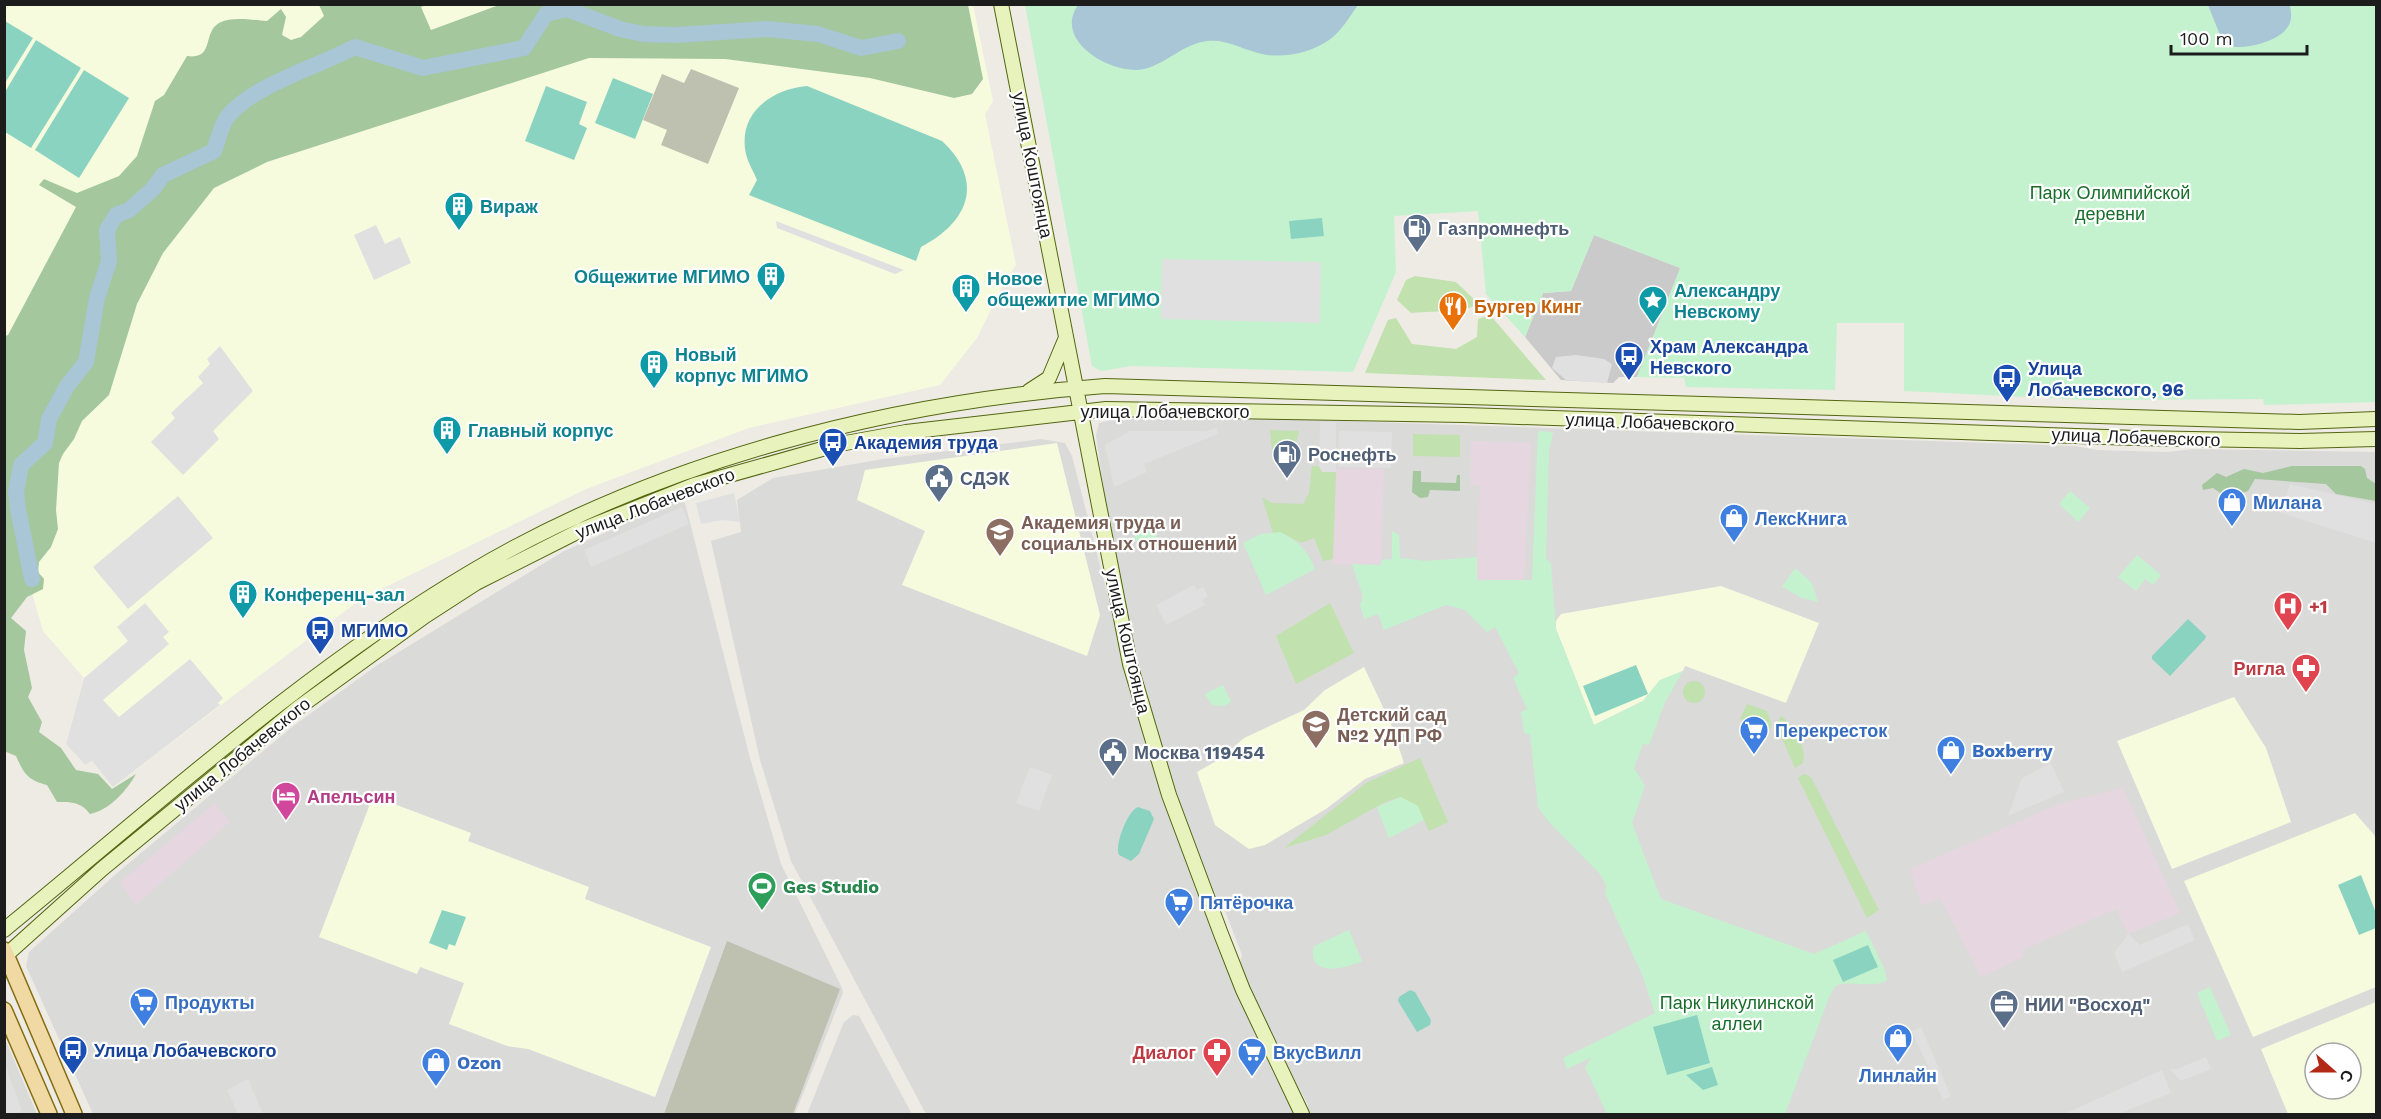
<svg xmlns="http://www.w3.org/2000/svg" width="2381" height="1119" font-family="'Work Sans',sans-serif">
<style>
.residential{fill:#dadad9;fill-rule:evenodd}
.industrial{fill:#e5d6e0}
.education{fill:#f7fbde;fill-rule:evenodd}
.religious{fill:#cacaca}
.construction{fill:#bec0b0}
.grass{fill:#c1e1ae}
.forest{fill:#a4c79d}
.park{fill:#c4f2ce}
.pitch{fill:#8ad3c0}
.parking{fill:#e0e0e0}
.water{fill:#a8c6d5}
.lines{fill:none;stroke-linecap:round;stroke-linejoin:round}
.river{stroke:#a8c6d5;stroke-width:16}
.secondary-casing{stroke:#536611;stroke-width:16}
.primary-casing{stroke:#846c11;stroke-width:18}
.secondary{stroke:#e8f2bc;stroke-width:14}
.primary{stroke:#f1d9a4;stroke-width:15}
.labels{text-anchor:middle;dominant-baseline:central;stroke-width:4.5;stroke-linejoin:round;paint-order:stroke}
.street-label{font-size:18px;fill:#1c1c1c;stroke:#fff}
.park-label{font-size:18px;fill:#176d29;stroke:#fff}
.culture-label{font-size:18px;font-weight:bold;fill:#0d838f;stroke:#fff;text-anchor:start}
.service-label{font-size:18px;font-weight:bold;fill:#4e5e75;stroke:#fff;text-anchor:start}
.food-label{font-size:18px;font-weight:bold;fill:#c56008;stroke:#fff;text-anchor:start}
.transit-label{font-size:18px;font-weight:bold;fill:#164399;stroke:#fff;text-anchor:start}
.shop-label{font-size:18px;font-weight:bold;fill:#366cbe;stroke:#fff;text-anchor:start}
.education-label{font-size:18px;font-weight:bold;fill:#785e54;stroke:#fff;text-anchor:start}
.health-label{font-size:18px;font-weight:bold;fill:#be3a42;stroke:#fff;text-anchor:end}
.hotel-label{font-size:18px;font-weight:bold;fill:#b23c85;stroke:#fff;text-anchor:start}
.leisure-label{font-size:18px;font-weight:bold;fill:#27864d;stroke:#fff;text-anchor:start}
</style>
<rect width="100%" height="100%" fill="#edebe3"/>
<path class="residential" d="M1256 418 2075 446 2097 450 2167 452 2194 449 2376 452V1114H1309L1308 1105 1287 1066 1276 1051 1239 966 1242 955 1224 908 1216 907 1171 787 1115 570 1096 435 1099 423 1116 419ZM2315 1053H2351V1089H2315Z
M1041 439 1065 443 1072 456 1147 749 1223 959 1294 1114H926L791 861 760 760 711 541 741 532 737 500 773 478 883 459Z
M678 500 685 503 750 758 781 864 842 988 843 993 795 1114H93L26 966 29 952 116 874 208 797 292 727 376 666 564 551Z
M853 1015 859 1016 912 1114H807L844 1022Z
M5 1039 37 1114H5Z"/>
<path class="industrial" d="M1471 441 1531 443 1524 581 1476 580 1480 485H1470Z
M1336 468 1384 469 1381 565 1332 564Z
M2123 788 2180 913 2128 934 2116 909 2022 950 2024 957 1981 977 1940 898 1922 906 1910 869 2061 803Z
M215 803 230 822 136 905 120 882Z"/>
<path class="education" d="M5 5H973L993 101 985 114 1016 265 1002 287 977 338 940 385 749 428 586 489 361 599 113 787 92 761 85 765 66 744 84 678 43 631 5 499Z
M1057 443 1100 615 1087 656 902 585 925 531 857 500 865 470Z
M1721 586 1819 623 1786 703 1685 666 1683 671 1660 680 1643 701 1594 725 1556 629V621L1561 614Z
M1364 667 1391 724 1404 763 1365 779 1326 809 1265 845 1249 849 1215 825 1197 772 1220 759 1244 738 1304 710 1325 690Z
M2234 697 2266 748 2291 822 2172 869 2117 741Z
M373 796 471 833 468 841 589 887 585 899 711 947 655 1097 528 1049 507 1046 449 1024 464 983 420 967 417 974 319 937Z
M2355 813 2376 837V987L2253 1037 2184 881Z
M2376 1002V1114H2288L2261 1049ZM2315 1053H2351V1089H2315Z"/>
<path class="religious" d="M1594 235 1681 268 1637 377H1619L1613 383 1561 380 1525 337 1543 293 1571 291Z"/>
<path class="construction" d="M691 69 739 88 708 164 661 145 667 130 643 120 662 74 684 83Z
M727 941 840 989 793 1114H664Z"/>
<path class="grass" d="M1415 276 1456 282 1478 303C1470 313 1426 311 1411 313L1397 300 1406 280Z
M1490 315 1546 380 1365 373 1388 320 1396 318 1412 344 1456 349 1477 337 1478 319Z
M1270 430 1299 431 1291 463 1279 465 1273 460Z
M1413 434 1460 435V457L1413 456Z
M1312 466H1319L1323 472H1336L1333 559 1323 561 1314 538 1301 543 1284 534 1273 533 1262 497 1272 503 1303 504 1309 493Z
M1330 603 1354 653 1296 684 1276 636Z
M1683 692a11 11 0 1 1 22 0a11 11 0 1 1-22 0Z
M1747 704 1767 711 1772 725 1769 730 1740 719Z
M1781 716C1792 723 1808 749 1803 763L1795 768 1776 725Z
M1420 758 1448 822 1429 831 1424 820 1401 797 1385 802 1326 835 1284 848 1366 783Z
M1804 774 1811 777 1879 910 1867 918 1798 778Z"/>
<path class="forest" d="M656 5H968L983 79 972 94 954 98 870 78 725 59 589 58 267 162 214 188 163 253 137 304 109 395 82 421 74 439 63 454 59 463 56 510 58 529 51 547 39 562 38 572 44 579 43 589 27 597 11 618 26 631 24 650 32 688 28 697 42 722 39 732 61 748 76 770 98 774 112 789 136 774C127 790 110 810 90 814 81 802 72 802 57 802L47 785C28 780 24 774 16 756L4 751 5 336 8 335 76 207 39 185 44 179 77 193 119 176 137 156 155 101 164 95 187 56C215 60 202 33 219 23 232 16 253 20 267 21L281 9 286 17 282 35 291 40 301 37 324 16 319 5H426L421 7 431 30 499 5Z
M2292 466H2361L2365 469 2367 478 2376 484V501L2336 494 2326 484 2255 479 2248 491 2228 498 2213 488 2203 490 2202 485 2217 473 2226 477 2244 469 2263 473Z
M1413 471H1421V482L1456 483 1457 475H1460V491L1430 490 1428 497 1420 498 1412 492Z"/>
<path class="park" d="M1025 5H2376V402L2264 405 2263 399 2091 400 1904 391V323H1837L1835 390 1686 387 1684 378 1637 377 1680 268 1594 235 1571 291 1543 293 1525 337 1486 294 1478 211 1394 216 1396 272 1353 372 1132 366 1101 371 1092 366Z
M1538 431 1553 432 1549 452 1546 558 1551 564 1556 629 1594 725 1643 701 1660 680 1683 671 1665 702 1649 745 1643 744 1634 768 1645 786 1632 823 1661 899 1814 954 1866 931 1884 968 1887 980C1874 989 1852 980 1836 985L1830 995 1785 1114H1607L1585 1067 1592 1057 1567 1069 1563 1058 1655 1013 1643 977 1605 893 1606 885 1600 874 1549 822 1538 807 1530 735 1524 733 1521 712 1527 709 1513 678 1519 673 1495 627 1487 632 1465 610 1446 605 1384 630 1378 614 1364 619 1360 605 1363 597 1352 564 1381 565V560L1392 559V531L1399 535 1400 558 1426 561 1477 557V580H1532Z
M2070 491 2090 508 2078 522 2059 504Z
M1137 519 1155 521 1157 541 1141 542 1134 540Z
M1280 532C1299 541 1307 550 1315 569L1266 595 1243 543 1261 534Z
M2137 555 2161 575 2153 585 2145 579 2136 591 2118 577Z
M1795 568 1812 583 1818 602 1802 598 1782 587Z
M1223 685 1231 702 1224 706 1212 705 1205 694Z
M1401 797 1418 806 1424 820 1389 838 1377 807Z
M1349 930 1362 961C1345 969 1306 978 1314 946Z
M2210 987 2231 1035 2217 1041 2197 993Z"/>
<path class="pitch" d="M5 21 33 38 5 83V20Z
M36 40 81 68 31 148 5 132V92Z
M84 70 129 98 79 178 35 150Z
M613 78 653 94 635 139 595 123Z
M546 86 587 102 579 124 587 128 574 160 525 141Z
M807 86 942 141C985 181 969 222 921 247L916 261 749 195 757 180C754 172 748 163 746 154 737 113 772 89 807 86Z
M1322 218 1324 236 1291 239 1289 221Z
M2188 619 2206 636 2205 639 2170 676 2152 659V656Z
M1636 665 1648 694 1595 716 1583 686Z
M1138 807 1150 811 1154 819 1139 854 1131 861 1119 855C1114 846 1128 810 1138 807Z
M2361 875 2376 913V928L2359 935 2338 885Z
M442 910 466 917 455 946 449 944 447 950 429 943Z
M1868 945 1878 967 1843 982 1833 960Z
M1410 990 1415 992 1431 1020 1430 1025 1417 1032 1398 1001 1399 997Z
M1697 1015 1710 1063 1667 1075 1653 1027Z
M1712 1067 1718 1085 1703 1090 1686 1075Z"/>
<path class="parking" d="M776 221 904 270 895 274 777 228Z
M376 225 385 244 400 237 411 263 374 280 354 235Z
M1162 259 1321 262 1320 323 1161 319Z
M220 346 253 391 213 431 219 439 183 475 151 442 175 418 171 413 203 383 198 377 210 364 207 359Z
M1576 355 1604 359 1612 364 1607 383 1566 380 1552 368 1556 357Z
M1320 422H1336V472H1322L1319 466Z
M1217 428 1218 434 1144 464 1147 472 1114 487 1105 445 1130 431H1205Z
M1339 431 1392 432 1391 468 1338 467Z
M2290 484 2376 504V543L2281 513Z
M734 493 740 522 722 520 701 524 696 503Z
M178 496 213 538 128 609 93 567Z
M682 507 689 524 591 567 584 550Z
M1194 585 1197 590 1203 587 1208 596 1202 600 1205 605 1166 625 1156 605Z
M145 603 169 632 163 637 169 644 103 700 119 717 190 659 223 698 218 703 220 705 113 787 92 761 85 765 66 744 84 678 128 641 117 627Z
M2051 763 2064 792 2008 816 2022 778Z
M1030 767 1052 775 1039 811 1016 803Z
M2188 924 2195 940 2122 972 2114 953 2128 934 2140 945Z
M1921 1027 1951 1096 1943 1100 1912 1031Z
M2206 1057 2211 1069 2181 1081 2170 1069H2177Z
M5 1065 22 1111 14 1114H5Z
M2162 1070 2171 1093 2118 1114H2064Z
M248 1079 263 1114H238L227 1090Z"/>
<path class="water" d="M1078 5V4L1358 5C1350 16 1341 32 1329 40 1309 54 1278 60 1255 52 1237 47 1226 39 1207 41 1183 44 1166 64 1144 69 1114 76 1052 42 1078 5Z
M2208 5H2290C2291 13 2293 20 2287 28 2277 43 2240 51 2224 45Z"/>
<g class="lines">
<path class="river" d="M32 579 18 509 16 492 21 465 45 443 49 419 67 386 86 362 97 298 109 261 107 230 116 215 129 210 153 189 163 175 214 151C218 141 221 124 228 116 255 84 317 67 355 47L423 68 524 48 546 14 567 9 620 29 643 34 676 35 767 29 818 34 861 48 898 41"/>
<g class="secondary-casing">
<path id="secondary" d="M1001 4 1130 664 1169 795 1221 934 1243 990 1302 1114
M1029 391 1049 378 1065 340
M4 930C155 807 301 673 469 573 657 461 888 402 1105 386L2299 422 2376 419
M4 957 102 869 298 708 425 616 476 583 581 530 694 485 840 444 906 432 1106 409 1464 415 2136 438 2300 441 2376 439"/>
</g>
<g class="primary-casing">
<path id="primary" d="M4 950 74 1114
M4 1010 49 1114"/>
</g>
<use href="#secondary" class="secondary"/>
<use href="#primary" class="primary"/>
</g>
<defs>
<g id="building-pin" transform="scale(1.5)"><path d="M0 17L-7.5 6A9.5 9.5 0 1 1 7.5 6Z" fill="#0f9aa8" stroke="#fff"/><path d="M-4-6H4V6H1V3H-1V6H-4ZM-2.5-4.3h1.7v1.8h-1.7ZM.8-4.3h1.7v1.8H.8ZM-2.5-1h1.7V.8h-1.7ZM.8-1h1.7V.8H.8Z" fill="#fff"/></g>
<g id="fuel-pin" transform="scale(1.5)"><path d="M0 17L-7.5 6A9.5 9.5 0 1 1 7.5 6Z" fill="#5c6f8a" stroke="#fff"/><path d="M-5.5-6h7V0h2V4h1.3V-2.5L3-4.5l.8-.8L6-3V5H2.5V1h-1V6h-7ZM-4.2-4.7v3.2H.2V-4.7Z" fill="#fff"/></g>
<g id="sight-pin" transform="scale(1.5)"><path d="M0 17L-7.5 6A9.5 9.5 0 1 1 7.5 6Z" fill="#0f9aa8" stroke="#fff"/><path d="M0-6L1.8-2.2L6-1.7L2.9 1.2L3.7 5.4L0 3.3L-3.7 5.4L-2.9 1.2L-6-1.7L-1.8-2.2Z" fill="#fff"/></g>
<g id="restaurant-pin" transform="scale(1.5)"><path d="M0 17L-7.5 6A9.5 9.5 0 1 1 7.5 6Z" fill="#e8710a" stroke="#fff"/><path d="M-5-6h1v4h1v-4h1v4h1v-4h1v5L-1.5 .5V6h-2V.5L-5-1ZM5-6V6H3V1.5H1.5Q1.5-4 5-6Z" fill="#fff"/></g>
<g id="bus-pin" transform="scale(1.5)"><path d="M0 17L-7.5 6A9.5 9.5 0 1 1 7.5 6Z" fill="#1a4fb4" stroke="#fff"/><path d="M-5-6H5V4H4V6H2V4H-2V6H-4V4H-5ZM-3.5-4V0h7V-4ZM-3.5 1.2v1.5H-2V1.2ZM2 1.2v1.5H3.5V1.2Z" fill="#fff"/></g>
<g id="civic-pin" transform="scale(1.5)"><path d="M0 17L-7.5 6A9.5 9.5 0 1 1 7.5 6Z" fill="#5c6f8a" stroke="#fff"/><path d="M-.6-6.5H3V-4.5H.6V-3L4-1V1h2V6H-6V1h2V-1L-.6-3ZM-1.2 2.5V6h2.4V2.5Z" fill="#fff"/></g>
<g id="shop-pin" transform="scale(1.5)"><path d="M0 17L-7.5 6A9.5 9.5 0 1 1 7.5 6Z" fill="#3f7fe0" stroke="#fff"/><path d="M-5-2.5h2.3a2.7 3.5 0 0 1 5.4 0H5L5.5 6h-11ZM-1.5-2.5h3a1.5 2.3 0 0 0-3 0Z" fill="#fff"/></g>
<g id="university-pin" transform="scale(1.5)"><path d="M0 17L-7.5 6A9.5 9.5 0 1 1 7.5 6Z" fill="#8d6e63" stroke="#fff"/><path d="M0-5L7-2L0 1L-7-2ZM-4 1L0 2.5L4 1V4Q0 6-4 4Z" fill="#fff"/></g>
<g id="hospital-pin" transform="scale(1.5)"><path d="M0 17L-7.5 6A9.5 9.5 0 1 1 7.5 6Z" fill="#e0444e" stroke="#fff"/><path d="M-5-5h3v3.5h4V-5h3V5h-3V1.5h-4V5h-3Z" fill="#fff"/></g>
<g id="pharmacy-pin" transform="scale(1.5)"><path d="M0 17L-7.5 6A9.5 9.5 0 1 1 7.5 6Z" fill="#e0444e" stroke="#fff"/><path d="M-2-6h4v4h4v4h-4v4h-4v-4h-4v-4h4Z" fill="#fff"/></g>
<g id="school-pin" transform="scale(1.5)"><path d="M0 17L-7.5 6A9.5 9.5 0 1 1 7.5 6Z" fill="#8d6e63" stroke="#fff"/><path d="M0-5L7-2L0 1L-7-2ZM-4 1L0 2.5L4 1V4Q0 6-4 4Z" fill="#fff"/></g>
<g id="supermarket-pin" transform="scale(1.5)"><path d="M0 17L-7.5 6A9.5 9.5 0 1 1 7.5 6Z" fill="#3f7fe0" stroke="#fff"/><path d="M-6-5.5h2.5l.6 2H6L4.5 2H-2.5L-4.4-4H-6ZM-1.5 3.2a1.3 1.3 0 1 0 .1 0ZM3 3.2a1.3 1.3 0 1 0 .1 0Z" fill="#fff"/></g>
<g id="hotel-pin" transform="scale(1.5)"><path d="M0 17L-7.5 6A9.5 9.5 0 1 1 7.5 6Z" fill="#d1479c" stroke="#fff"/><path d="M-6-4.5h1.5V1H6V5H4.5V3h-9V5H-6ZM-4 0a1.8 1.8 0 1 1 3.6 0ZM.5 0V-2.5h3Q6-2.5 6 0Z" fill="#fff"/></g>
<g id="stadium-pin" transform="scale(1.5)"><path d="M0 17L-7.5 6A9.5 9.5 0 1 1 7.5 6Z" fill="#2e9e5b" stroke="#fff"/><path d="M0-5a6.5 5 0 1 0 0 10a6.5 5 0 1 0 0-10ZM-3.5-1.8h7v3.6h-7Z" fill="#fff"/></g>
<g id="office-pin" transform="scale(1.5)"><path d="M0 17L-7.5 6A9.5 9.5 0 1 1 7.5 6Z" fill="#5c6f8a" stroke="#fff"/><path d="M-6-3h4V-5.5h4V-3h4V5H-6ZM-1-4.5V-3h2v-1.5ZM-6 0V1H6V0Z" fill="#fff"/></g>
</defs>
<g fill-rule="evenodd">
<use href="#building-pin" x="459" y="206"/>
<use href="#fuel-pin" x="1417" y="228"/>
<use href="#building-pin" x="771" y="276"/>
<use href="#building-pin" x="966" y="288"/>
<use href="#sight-pin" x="1653" y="300"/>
<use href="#restaurant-pin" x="1453" y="306"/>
<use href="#bus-pin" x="1629" y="356"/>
<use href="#building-pin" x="654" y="364"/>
<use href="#bus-pin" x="2007" y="378"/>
<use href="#building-pin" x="447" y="430"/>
<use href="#bus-pin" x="833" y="442"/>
<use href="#fuel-pin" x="1287" y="454"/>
<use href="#civic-pin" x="939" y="478"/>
<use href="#shop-pin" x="2232" y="502"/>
<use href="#shop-pin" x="1734" y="518"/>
<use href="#university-pin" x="1000" y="532"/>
<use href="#building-pin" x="243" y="594"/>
<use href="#hospital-pin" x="2288" y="606"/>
<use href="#bus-pin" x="320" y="630"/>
<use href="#pharmacy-pin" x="2306" y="668"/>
<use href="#school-pin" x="1316" y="724"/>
<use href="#supermarket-pin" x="1754" y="730"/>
<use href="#shop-pin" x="1951" y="750"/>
<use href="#civic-pin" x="1113" y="752"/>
<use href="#hotel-pin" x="286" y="796"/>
<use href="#stadium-pin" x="762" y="886"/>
<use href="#supermarket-pin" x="1179" y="902"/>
<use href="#supermarket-pin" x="144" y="1002"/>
<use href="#office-pin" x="2004" y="1004"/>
<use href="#shop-pin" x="1898" y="1038"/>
<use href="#bus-pin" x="73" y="1050"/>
<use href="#pharmacy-pin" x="1217" y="1052"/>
<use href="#supermarket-pin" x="1252" y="1052"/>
<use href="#shop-pin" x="436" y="1062"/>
</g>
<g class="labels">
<g class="street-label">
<text transform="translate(1033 165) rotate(79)">улица Коштоянца</text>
<text x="1165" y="411">улица Лобачевского</text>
<text transform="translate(1650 422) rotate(2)">улица Лобачевского</text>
<text transform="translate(2136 437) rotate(2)">улица Лобачевского</text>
<text transform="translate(655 503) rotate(-21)">улица Лобачевского</text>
<text transform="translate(1128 641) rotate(77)">улица Коштоянца</text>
<text transform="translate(242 754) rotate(-39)">улица Лобачевского</text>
</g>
<g class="park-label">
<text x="2110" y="192">Парк Олимпийской<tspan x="2110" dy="21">деревни</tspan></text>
<text x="1737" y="1002">Парк Никулинской<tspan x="1737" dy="21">аллеи</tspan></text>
</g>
<g class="culture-label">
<text x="480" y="206">Вираж</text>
<text x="750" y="276" text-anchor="end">Общежитие МГИМО</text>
<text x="987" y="278">Новое<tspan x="987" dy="21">общежитие МГИМО</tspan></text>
<text x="1674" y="290">Александру<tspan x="1674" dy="21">Невскому</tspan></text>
<text x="675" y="354">Новый<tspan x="675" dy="21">корпус МГИМО</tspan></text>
<text x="468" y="430">Главный корпус</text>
<text x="264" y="594">Конференц-зал</text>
</g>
<g class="service-label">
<text x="1438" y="228">Газпромнефть</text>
<text x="1308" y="454">Роснефть</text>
<text x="960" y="478">СДЭК</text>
<text x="1134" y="752">Москва 119454</text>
<text x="2025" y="1004">НИИ "Восход"</text>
</g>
<g class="food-label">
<text x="1474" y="306">Бургер Кинг</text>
</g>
<g class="transit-label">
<text x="1650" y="346">Храм Александра<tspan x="1650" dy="21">Невского</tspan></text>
<text x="2028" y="368">Улица<tspan x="2028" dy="21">Лобачевского, 96</tspan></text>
<text x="854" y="442">Академия труда</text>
<text x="341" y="630">МГИМО</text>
<text x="94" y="1050">Улица Лобачевского</text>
</g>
<g class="shop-label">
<text x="2253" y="502">Милана</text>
<text x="1755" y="518">ЛексКнига</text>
<text x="1775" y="730">Перекресток</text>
<text x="1972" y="750">Boxberry</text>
<text x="1200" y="902">Пятёрочка</text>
<text x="165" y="1002">Продукты</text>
<text x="1273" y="1052">ВкусВилл</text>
<text x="457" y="1062">Ozon</text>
<text x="1898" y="1075" text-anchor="middle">Линлайн</text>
</g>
<g class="education-label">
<text x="1021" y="522">Академия труда и<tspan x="1021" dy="21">социальных отношений</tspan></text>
<text x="1337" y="714">Детский сад<tspan x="1337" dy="21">№2 УДП РФ</tspan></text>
</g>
<g class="health-label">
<text x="2309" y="606" text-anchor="start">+1</text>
<text x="2285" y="668">Ригла</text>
<text x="1196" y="1052">Диалог</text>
</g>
<g class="hotel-label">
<text x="307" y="796">Апельсин</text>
</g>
<g class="leisure-label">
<text x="783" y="886">Ges Studio</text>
</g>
</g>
<rect width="2381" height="1119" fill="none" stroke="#1c1c1c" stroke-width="12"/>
<g transform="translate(2333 1071) rotate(111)"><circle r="28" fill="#ffffff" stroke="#a4a4a4" stroke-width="1.5"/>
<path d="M0-4.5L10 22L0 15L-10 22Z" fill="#b22916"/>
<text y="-9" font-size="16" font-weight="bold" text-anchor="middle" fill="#1c1c1c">С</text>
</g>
<path d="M2171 45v9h136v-9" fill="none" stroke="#1c1c1c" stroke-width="3"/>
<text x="2180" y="45" font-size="18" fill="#1c1c1c" stroke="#ffffff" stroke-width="4.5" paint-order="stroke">100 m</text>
</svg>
